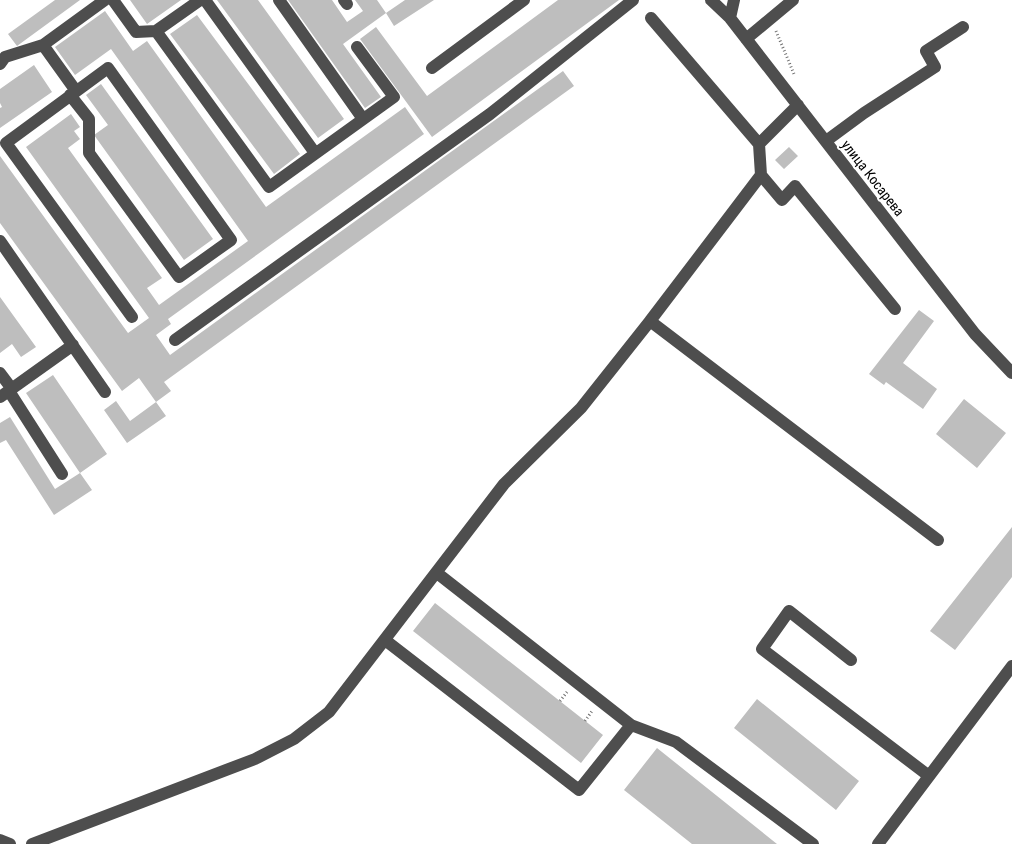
<svg xmlns="http://www.w3.org/2000/svg" width="1012" height="844" font-family="'Roboto Condensed',sans-serif">
<style>
.building{fill:#bebebe}
.lines{fill:none;stroke-linecap:round;stroke-linejoin:round}
.path{stroke:#707070;stroke-width:3;stroke-dasharray:1 2.5;stroke-linecap:butt}
.minor{stroke:#4e4e4e;stroke-width:12}
.labels{text-anchor:middle;dominant-baseline:central;stroke-width:4;stroke-linejoin:round;paint-order:stroke}
.street-label{font-size:14px;fill:#000;stroke:#fff}
</style>
<rect width="100%" height="100%" fill="#fff"/>
<path class="building" d="M55 0H80L17 46 8 34Z
M130 0H181L147 24Z
M217 0H258L344 119 318 138Z
M288 0H332L347 22 363 11 355 0H377L386 13 343 44 381 97 365 108Z
M405 0H434L394 26 386 13Z
M558 0H619L432 137 360 39 376 27 427 96Z
M105 11 133 51 147 41 266 207 405 107 424 134 168 319 171 324 156 335 170 355 563 71 574 86 164 382 171 391 156 402 166 416 127 443 104 410 116 401 130 421 156 402 139 378 122 391 0 223V156L128 333 149 318 26 147 71 114 80 127 74 131 80 139 68 148 162 278 147 288 159 305 248 241 111 49 75 75 55 47Z
M197 15 300 154 274 174 170 34Z
M34 65 52 92 0 128V108L2 107 0 103V89Z
M101 84 213 239 184 260 94 135 108 125 86 95Z
M789 147 798 156 784 169 775 160Z
M0 297 36 347 21 357 12 344 0 353Z
M919 310 934 321 903 363 937 389 923 409 886 382 884 385 869 374Z
M53 375 107 454 80 473 92 490 54 515 6 440 0 443V423L10 417 55 489 80 473 26 393Z
M964 399 1006 433 977 468 936 434Z
M1012 527V577L955 650 930 631Z
M435 603 603 735 581 763 413 631Z
M757 699 859 781 836 810 734 728Z
M657 748 777 844H692L624 790Z"/>
<g class="lines">
<path class="path" d="M776 31 794 74
M560 701 567 692
M585 721 592 711"/>
<path class="minor" d="M113 0 136 32 156 31 269 187 394 97 357 47
M205 0 315 153
M279 0 363 119
M344 0 347 4
M711 0 730 18 975 334 1012 373
M651 18 759 144 798 105
M730 18 734 0
M156 31 200 0
M746 39 793 0
M43 45 76 91
M0 64 5 57 43 45 105 0
M432 68 524 0
M70 95 89 119V153L179 277 231 240 108 68 6 143 132 317
M826 141 864 113 935 67 926 51 963 27
M759 144 761 175 782 200 795 186 895 309
M0 241 105 392
M650 321 761 175
M175 340 490 114 633 0
M0 373 12 389
M9 391 62 474
M0 397 73 345
M437 573 631 725 676 742 813 844
M385 640 579 790 631 725
M851 660 789 611 762 649 929 776
M0 840 10 844
M32 844 255 759 294 739 329 712 504 484 581 408 650 321 938 540
M878 844 1012 666"/>
</g>
<g class="labels">
<g class="street-label">
<text transform="translate(873 178) rotate(52)">улица Косарева</text>
</g>
</g>
</svg>
